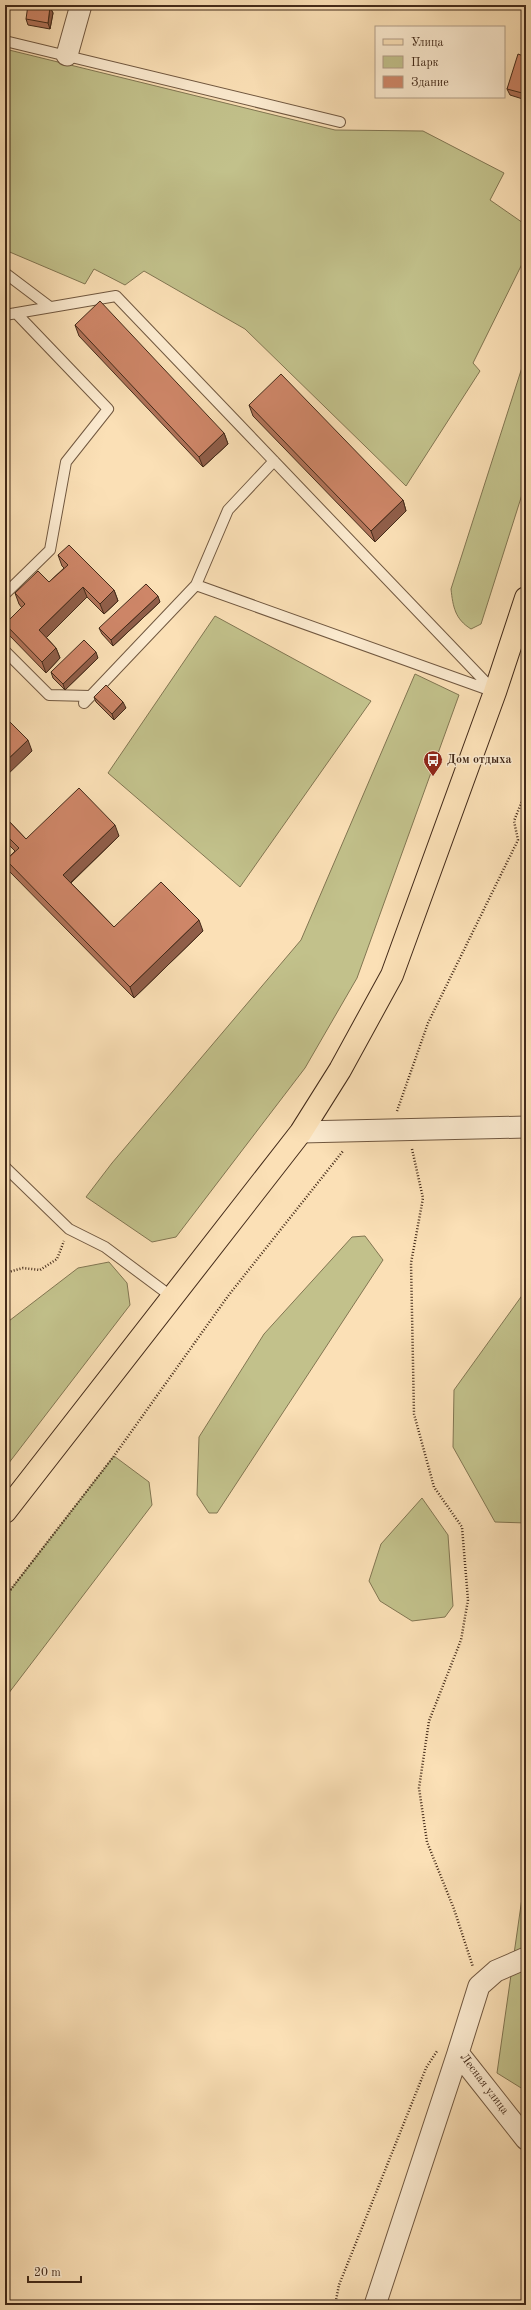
<svg xmlns="http://www.w3.org/2000/svg" width="531" height="2310" font-family="'Old Standard TT',serif">
<style>
.green{fill:#c2c18b;stroke:#827652}
.lines{fill:none;stroke-linecap:round;stroke-linejoin:round}
.service-casing{stroke:#715840;stroke-width:12}
.minor-casing{stroke:#715840;stroke-width:23}
.primary-casing{stroke:#432a19;stroke-width:24}
.path{stroke:#432a19;stroke-width:2.5;stroke-dasharray:1 2;stroke-linecap:butt}
.service{stroke:#fcebd0;stroke-width:10}
.minor{stroke:#fcebd0;stroke-width:21}
.primary{stroke:#fbe0b6;stroke-width:22}
.wall{fill:#b17359;stroke:#432a19}
.shaded-wall{fill:#905e49;stroke:#432a19}
.building{fill:#ce8668;stroke:#432a19}
.labels{text-anchor:middle;dominant-baseline:central;stroke-width:3;stroke-linejoin:round;paint-order:stroke}
.poi-label{font-size:12px;font-weight:bold;fill:#432a19;stroke:#fcebd0;text-anchor:start}
.street-label{font-size:12px;fill:#432a19;stroke:#fcebd0}
</style>
<rect width="100%" height="100%" fill="#fbe0b6"/>
<filter id="stains"><feTurbulence type="fractalNoise" baseFrequency=".005" numOctaves="4"/><feColorMatrix values="0 0 0 0 .2 0 0 0 0 .09 0 0 0 0 .02 0 0 0 .5 -.17"/></filter>
<radialGradient id="worn" r=".72"><stop offset=".6" stop-color="#630" stop-opacity="0"/><stop offset="1" stop-color="#630" stop-opacity=".3"/></radialGradient>
<path class="green" d="M5 49 335 130 423 131 504 173 490 200 526 225V256L473 363 480 371 406 486 245 329 144 271 125 285 94 269 85 284 5 250Z
M526 355V482L481 624 471 629C455 619 453 607 451 589Z
M215 616 371 701 240 887 108 773Z
M415 674 459 695 357 978 305 1068 176 1237 152 1242 86 1197 112 1163 301 940Z
M365 1236 383 1260 217 1513H209L197 1495 199 1437 264 1334 352 1237Z
M109 1262 127 1283 130 1305 5 1468V1324L78 1268Z
M526 1290V1523L495 1522 453 1447 454 1390Z
M114 1456 149 1482 152 1505 5 1698V1597Z
M422 1498 448 1535 453 1606 445 1617 412 1621 380 1601 369 1581 381 1544Z
M526 1870V2091L497 2073Z"/>
<g class="lines">
<g class="service-casing">
<path id="service" d="M5 41 340 122
M5 273 50 307
M5 315 116 296 495 692
M274 461 228 510 196 585 492 691
M5 594 50 550 66 462 108 409 16 313
M5 651 49 695 90 696
M84 703 196 585
M5 1167 69 1229 105 1247 172 1297"/>
</g>
<g class="minor-casing">
<path id="minor" d="M67 55 81 5
M301 1132 526 1127
M526 1958 496 1971 479 1986 458 2053 526 2139
M375 2305 458 2053"/>
</g>
<g class="primary-casing">
<path id="primary" d="M5 1512 301 1132 340 1070 392 975 495 692 526 598"/>
</g>
<path class="path" d="M397 1111 428 1023 518 840 514 821 526 791
M412 1149 423 1198 411 1263 414 1414 434 1487 462 1527 468 1600 461 1640 429 1721 419 1788 427 1842 454 1909 473 1967
M5 1273 23 1268 40 1270 57 1259 64 1241
M5 1597 114 1456 228 1296 343 1151
M335 2305 339 2285 426 2068 437 2051"/>
<use href="#service" class="service"/>
<use href="#minor" class="minor"/>
<use href="#primary" class="primary"/>
</g>
<path class="wall" d="M50 7 53 13 50 29 28 25 26 19Z
M526 57V100L510 95 507 89Z
M75 325 224 433 228 444 203 467 79 336Z
M249 405 403 500 406 511 375 542 253 416Z
M58 555 114 590 118 601 104 614 87 597 46 637 56 648 60 658 46 673 9 635 5 625 22 608 19 604 15 593 49 582 64 568 62 566Z
M160 602 113 646 102 634 99 628Z
M98 658 65 690 53 678 51 672Z
M94 697 126 708 114 720 96 702Z
M5 817 26 839 119 836 71 883 114 927 203 931 134 998 9 871 6 860 15 851 5 841Z"/>
<path class="shaded-wall" d="M50 7 53 13 50 29 48 23Z
M224 433 228 444 203 467 199 457Z
M403 500 406 511 375 542 371 531Z
M83 587 87 597 43 641 39 630Z
M114 590 118 601 104 614 100 604Z
M158 596 160 602 113 646 111 640Z
M56 648 60 658 46 673 42 662Z
M96 652 98 658 65 690 63 684Z
M123 702 126 708 114 720 112 714Z
M28 740 32 751 5 777V762Z
M115 825 119 836 67 886 63 875Z
M199 920 203 931 134 998 130 987Z"/>
<path class="building" d="M28 5H41L50 7 48 23 26 19Z
M518 54 526 57V94L507 89Z
M100 301 224 433 199 457 75 325Z
M281 374 403 500 371 531 249 405Z
M69 545 114 590 100 604 83 587 39 630 56 648 42 662 5 624 25 604 15 593 38 571 49 582 68 565 58 555Z
M146 584 158 596 111 640 99 628Z
M84 640 96 652 63 684 51 672Z
M106 685 123 702 112 714 94 697Z
M5 717 28 740 5 762Z
M79 788 115 825 63 875 114 927 161 882 199 920 130 987 6 860 19 848 5 834V817L26 839Z"/>
<defs>
<g id="bus-pin" transform="scale(1)"><path d="M0 17L-7.5 6A9.5 9.5 0 1 1 7.5 6Z" fill="#8f2418" stroke="#fcebd0"/><path d="M-5-6H5V4H4V6H2V4H-2V6H-4V4H-5ZM-3.5-4V0h7V-4ZM-3.5 1.2v1.5H-2V1.2ZM2 1.2v1.5H3.5V1.2Z" fill="#fff"/></g>
</defs>
<g fill-rule="evenodd">
<use href="#bus-pin" x="433" y="760"/>
</g>
<g class="labels">
<g class="poi-label">
<text x="447" y="760">Дом отдыха</text>
</g>
<g class="street-label">
<text transform="translate(484 2084) rotate(53)">Лесная улица</text>
</g>
</g>
<rect width="531" height="2310" fill="none" stroke="#fbe0b6" stroke-width="20"/>
<rect x="6" y="6" width="519" height="2298" fill="none" stroke="#432a19" stroke-width="2"/>
<rect x="10" y="10" width="511" height="2290" fill="none" stroke="#432a19"/>
<rect x="375" y="26" width="130" height="72" fill="#fcebd0" stroke="#b29e87"/>
<rect x="383" y="39" width="20" height="6" fill="#fbe0b6" stroke="#b29e87"/>
<text x="411" y="46" font-size="12" fill="#432a19">Улица</text>
<rect x="383" y="56" width="20" height="12" fill="#c2c18b" stroke="#b29e87"/>
<text x="411" y="66" font-size="12" fill="#432a19">Парк</text>
<rect x="383" y="76" width="20" height="12" fill="#ce8668" stroke="#b29e87"/>
<text x="411" y="86" font-size="12" fill="#432a19">Здание</text>
<path d="M28 2276v6h53v-6" fill="none" stroke="#432a19" stroke-width="2"/>
<text x="34" y="2276" font-size="12" fill="#432a19" stroke="#fcebd0" stroke-width="3" paint-order="stroke">20 m</text>
<rect width="100%" height="100%" filter="url(#stains)"/>
<rect width="100%" height="100%" fill="url(#worn)"/>
</svg>
